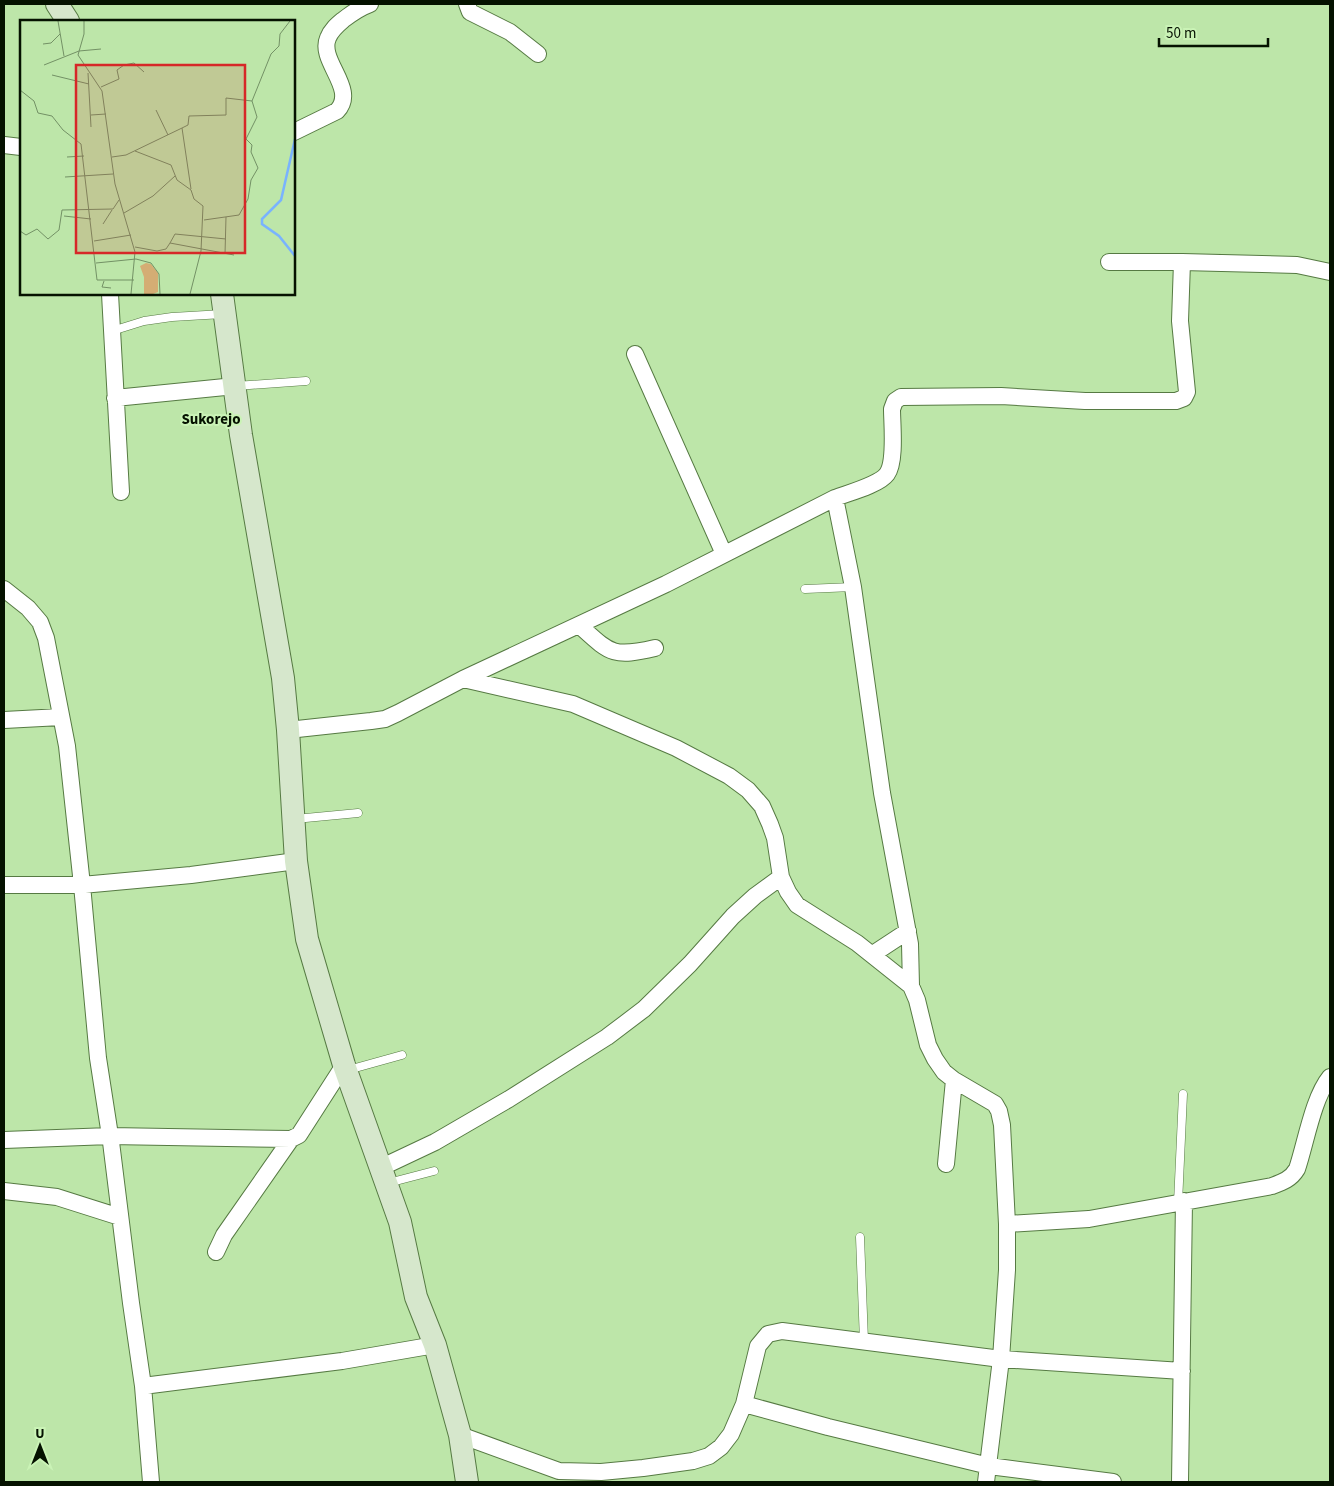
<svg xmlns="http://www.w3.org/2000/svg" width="1334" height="1486" font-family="'Source Sans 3',sans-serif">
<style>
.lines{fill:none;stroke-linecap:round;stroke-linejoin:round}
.lane-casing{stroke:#567a43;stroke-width:9}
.street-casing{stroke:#567a43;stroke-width:18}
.secondary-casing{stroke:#567a43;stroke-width:24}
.lane{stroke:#fff;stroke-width:8}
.street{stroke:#fff;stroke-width:16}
.secondary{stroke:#d6e7cc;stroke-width:22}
.labels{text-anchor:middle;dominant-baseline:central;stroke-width:4;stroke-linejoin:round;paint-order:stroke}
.quarter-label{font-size:15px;font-weight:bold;fill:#051200;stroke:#caf3b6}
.inset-river{fill:none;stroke:#79b3fe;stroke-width:2.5}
.inset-road{fill:none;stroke:#739165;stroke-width:1}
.view{fill:#d62828;fill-opacity:0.15;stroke:#d62828;stroke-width:2.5}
.inset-edge{fill:none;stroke:#051200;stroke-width:2.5}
</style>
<rect width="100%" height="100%" fill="#bde6a9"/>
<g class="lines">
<g class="lane-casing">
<path id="lane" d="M112 331 144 321 172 317 223 314
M236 386 306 381
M805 589 853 587
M295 819 358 813
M348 1070 402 1055
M388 1183 434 1171
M1178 1203 1183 1094
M860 1237 864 1341"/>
</g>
<g class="street-casing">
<path id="street" d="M467 4 470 12 510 32 538 54
M294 132 337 111C358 89 318 61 328 38 331 30 337 25 343 20 352 13 359 8 370 4
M4 145 21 147
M1109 262H1182
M110 294 121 492
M635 354 724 554
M115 398 235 386
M4 589 28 608 40 622 46 638 67 746 82 885 98 1058 111 1142 131 1303 143 1386 151 1482
M579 625C610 653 612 658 655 648
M463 679 573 704 676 748 729 776 748 790 762 806 770 824 775 838 781 877 788 892 797 905 857 943 911 986 917 1000 928 1045 935 1059 944 1072 954 1080 995 1104 999 1111 1002 1125 1007 1224V1270L1001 1359 986 1482
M4 720 61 717
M288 730 371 721 385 719 398 713 463 679 666 584 835 498
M4 885H82L191 875 296 861
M873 954 908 931
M911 986 910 944 882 793 853 587 835 498C848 493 879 485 887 474 896 462 892 424 892 409L895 401 901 397 1001 396 1085 401H1176L1184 398 1187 392 1180 321 1182 262 1297 265 1330 272
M4 1140 110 1136 291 1139 299 1135 344 1065
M946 1164 954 1080
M380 1168 435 1142 509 1099 607 1037 644 1009 690 964 733 916 755 896 781 877
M4 1191 57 1197 120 1217
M1007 1224 1089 1219 1272 1186C1283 1182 1291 1179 1297 1169 1306 1142 1313 1098 1330 1077
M216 1252 224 1235 291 1139
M143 1386 342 1361 435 1345
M744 1404 758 1346 768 1334 782 1331 1001 1359 1182 1371
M460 1435 559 1471 601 1472 643 1468 693 1461 709 1456 721 1447 731 1434 744 1404 828 1427 989 1466 1113 1482
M1180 1482 1184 1201"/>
</g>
<g class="secondary-casing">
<path id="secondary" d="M57 4 68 21
M222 294 241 435 283 678 288 730 296 861 307 939 344 1065 400 1222 416 1297 435 1345 460 1435 467 1482"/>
</g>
<use href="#lane" class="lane"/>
<use href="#street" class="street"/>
<use href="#secondary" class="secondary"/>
</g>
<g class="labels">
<g class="quarter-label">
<text x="211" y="419">Sukorejo</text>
</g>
</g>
<g transform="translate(20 20)">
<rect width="275" height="275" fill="#bde6a9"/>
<path d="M126 243 131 244 138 253V272L133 274H124V257L120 246Z" fill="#d4ad74"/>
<path class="inset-river" d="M275 119 261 180 242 199V204L259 216 275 236"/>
<path class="inset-road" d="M38 1 44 36M64 1V14L58 35 82 71 95 164 115 232 111 274M23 24 31 23 40 14M24 45 59 31 81 29M68 53 71 107M32 55 69 64M81 67 99 59 97 50 104 45 114 43 124 52M0 70 14 81 18 93 32 96 43 110 61 124 77 260H114M136 90 148 115M71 95 86 94M115 131 151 145 157 160 171 170 174 179 183 186 181 231 170 274M47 137 64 136M92 137 106 135 162 108M45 157 93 154M171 169 162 108 168 105 169 96 206 95V78L232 81M104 193 133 176 155 156M44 196 71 199M184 200 219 195 228 179 231 160 238 148 231 132 232 125 226 119 237 97 232 81 251 34 259 26 260 14 270 1M83 204 92 190M0 211 6 215 17 209 28 219 39 210 42 190 93 189 99 180M74 221 111 215M150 223 155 214 206 219M115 227 137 231 146 229 150 223 214 235M205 234 206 197M76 243 116 239 131 243 139 254 140 274M84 261 82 267 91 268"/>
<path class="view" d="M56 45H225V233H56Z"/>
<rect width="275" height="275" class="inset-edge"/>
</g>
<rect width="1334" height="1486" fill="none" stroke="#051200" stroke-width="10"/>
<g transform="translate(40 1446)" stroke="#caf3b6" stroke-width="4" paint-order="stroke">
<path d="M0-4L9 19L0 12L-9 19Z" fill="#051200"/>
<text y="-8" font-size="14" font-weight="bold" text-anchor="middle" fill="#051200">U</text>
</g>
<path d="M1159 38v8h109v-8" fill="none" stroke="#051200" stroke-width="2.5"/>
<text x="1166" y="38" font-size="15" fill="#051200" stroke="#caf3b6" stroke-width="4" paint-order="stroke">50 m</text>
</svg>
